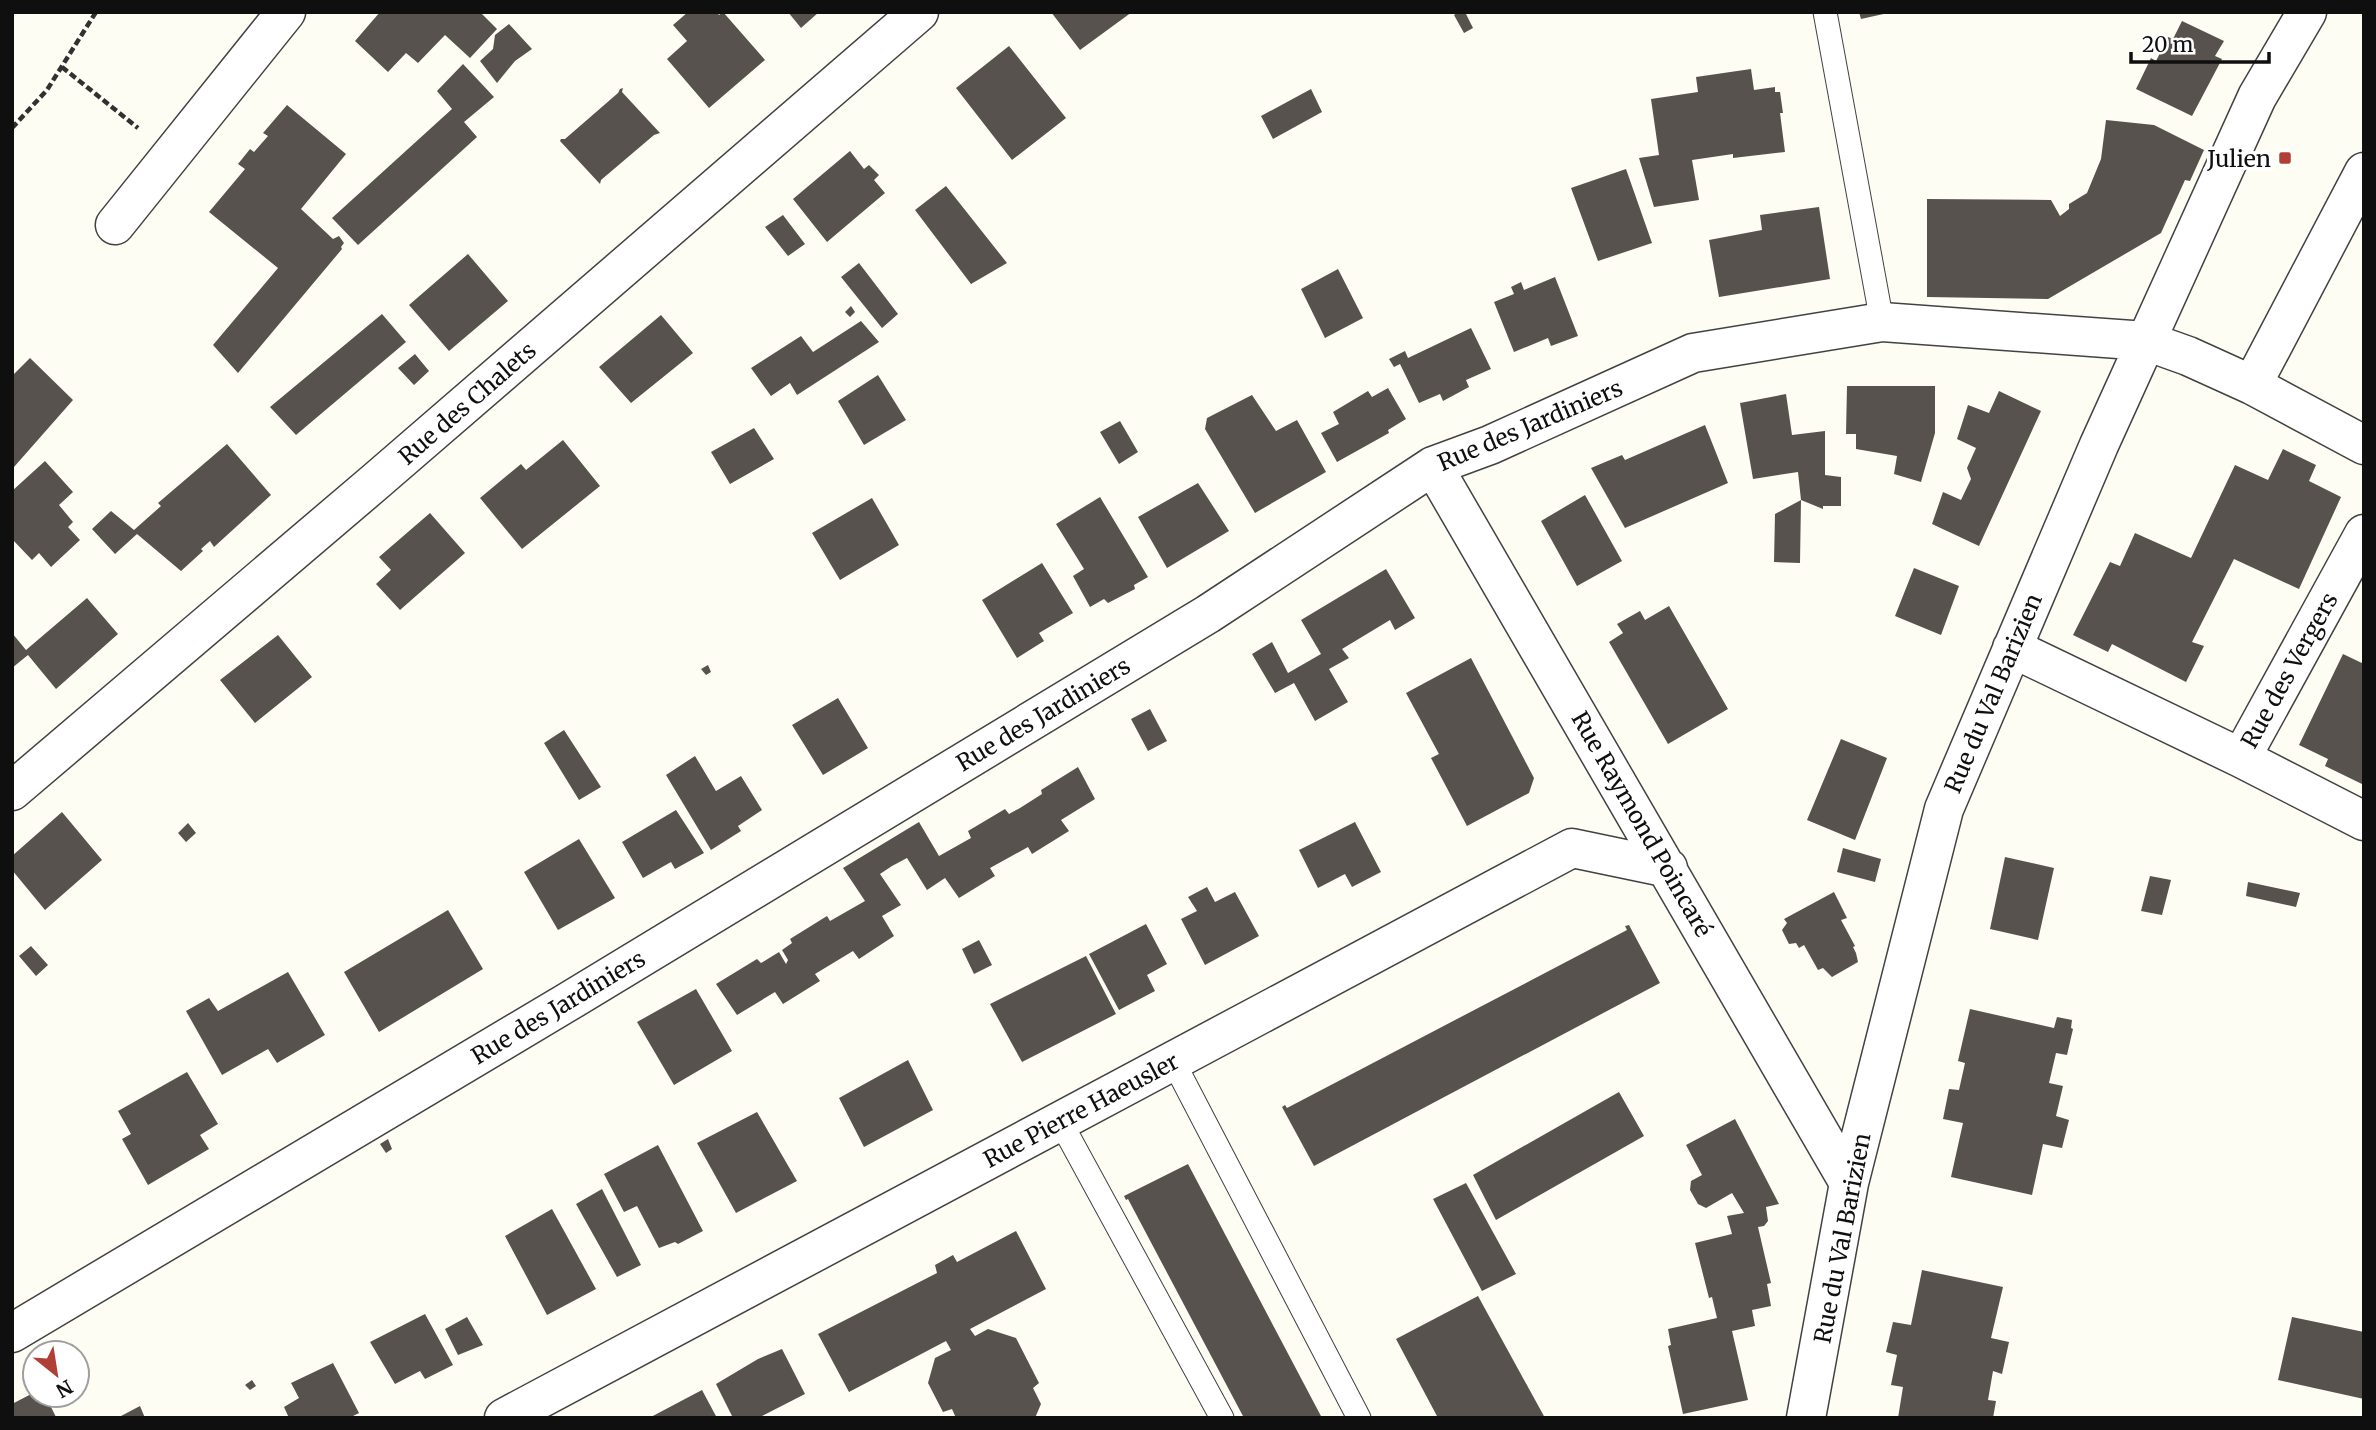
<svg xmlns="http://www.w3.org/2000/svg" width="2376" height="1430" font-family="Merriweather,serif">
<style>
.building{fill:#57524d}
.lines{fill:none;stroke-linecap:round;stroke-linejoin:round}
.service-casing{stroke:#424242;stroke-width:25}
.minor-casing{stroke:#424242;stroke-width:41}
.path{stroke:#313131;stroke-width:4.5;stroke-dasharray:7 3.5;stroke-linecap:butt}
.service{stroke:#fff;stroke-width:23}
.minor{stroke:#fff;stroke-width:38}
.poi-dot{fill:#b03f36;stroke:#fff;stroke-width:2.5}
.labels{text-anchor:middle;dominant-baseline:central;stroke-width:7;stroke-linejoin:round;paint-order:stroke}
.poi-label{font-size:23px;fill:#0f0f0f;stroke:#fff;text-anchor:end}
.street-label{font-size:23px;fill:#0f0f0f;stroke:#fff}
</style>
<rect width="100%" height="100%" fill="#fefdf3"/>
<path class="building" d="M380 12H480L497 29 470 58 445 35 418 63 406 53 388 72 355 41Z
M688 12H717L719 15 723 12 765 60 709 108 667 59 687 41 673 25Z
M788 12H819L801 28Z
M1051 12H1132L1080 50Z
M1458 12H1465L1473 28 1464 33 1454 15Z
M1859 12H1888V13L1861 19Z
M2182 21 2224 41 2215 56 2222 59 2192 116 2136 89 2151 58 2156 61 2168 37 2173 39Z
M509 24 532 49 515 61 497 83 480 61 493 49 495 35Z
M1009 46 1066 118 1012 160 956 88Z
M463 64 494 97 464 122 477 137 358 245 332 218 452 109 437 91Z
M1751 69 1754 90 1775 87V92H1780L1783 113H1780L1785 152 1733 158V154L1692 160 1699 200 1654 207 1639 158 1659 155 1651 99 1698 92 1696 77Z
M623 88 622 92 660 133 654 135 601 180 600 184 560 141 561 139H565L618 93 620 89Z
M1311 89 1322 112 1273 139 1261 116Z
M287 105 346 154 301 209 333 239 339 236 344 243 341 247 342 249 238 373 213 345 278 268 209 212 245 169 238 164 250 149 254 152 268 136 263 133Z
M2106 120 2154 125 2204 150 2190 181 2185 180 2161 233 2048 299 1927 297V199L2051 200 2060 216 2069 209V204L2087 193 2101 159Z
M850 151 864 169 869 165 879 175 874 180 885 193 827 242 793 199Z
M1626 169 1652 243 1598 261 1571 188Z
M946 186 1007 263 971 284 915 210Z
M1819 207 1830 279 1719 297 1709 240 1762 230 1760 215Z
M783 215 805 244 788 256 765 227Z
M468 254 508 301 449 351 409 305Z
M859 263 898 314 882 328 841 277Z
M1338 269 1363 318 1325 338 1301 289Z
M1555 277 1578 336 1551 346 1548 338 1514 352 1494 302 1514 294 1511 287 1521 282 1524 290Z
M851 306 855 312 850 317 845 312Z
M382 314 406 342 296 435 270 407Z
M661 315 693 353 631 403 599 367Z
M861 321 879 342 797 395 790 383 771 396 751 368 801 336 813 352Z
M1471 328 1491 369 1466 380 1469 387 1443 401 1440 394 1419 403 1400 364 1394 367 1389 359 1405 351 1408 358Z
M415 354 429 371 414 385 398 368Z
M30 358 73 400 14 467 12 465V376Z
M878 375 906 420 864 445 838 401Z
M1847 386H1935V433L1921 482 1894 474 1897 456 1856 449V434H1846Z
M1388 388 1406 419 1388 430 1389 433 1337 462 1321 433 1339 424 1333 412 1368 391 1372 397Z
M1999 391 2041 411 1979 546 1932 524 1943 492 1961 500 1971 479 1967 468 1976 448 1957 439 1968 405 1989 413Z
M1786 394 1792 435 1825 431V475L1841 477V506H1823V509L1801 500 1798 472 1753 479 1740 403Z
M1252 395 1276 431 1297 420 1326 472 1255 513 1205 429 1207 418Z
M1120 421 1138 452 1119 464 1100 432Z
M1705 425 1728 483 1625 528 1591 468 1622 455 1625 460Z
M754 428 774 459 730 484 711 452Z
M563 440 600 486 522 549 480 498 521 464 526 470Z
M227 444 271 495 214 547 210 541 201 549 203 551 181 571 137 534 115 554 92 529 111 511 134 530 161 506 158 503Z
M2283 449 2316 465 2309 481 2341 497 2299 589 2234 559 2192 642 2204 646 2186 682 2112 644 2108 652 2073 635 2110 562 2120 566 2135 533 2191 558 2235 465 2268 480Z
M45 461 73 492 59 505 73 522 68 527 80 540 51 567 39 553 32 560 12 539V491Z
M1198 483 1229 531 1167 568 1138 517Z
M1585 495 1622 561 1577 586 1541 521Z
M1100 497 1148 577 1134 585 1135 589 1108 603 1104 599 1090 607 1073 576 1084 569 1056 524Z
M872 498 899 545 840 580 812 533Z
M1801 500 1800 563 1774 562 1775 514Z
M430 513 465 553 400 610 376 584 391 570 379 557Z
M1042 563 1073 613 1039 633 1044 641 1017 658 982 600Z
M1914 568 1959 586 1941 635 1895 616Z
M1386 569 1415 618 1395 630 1390 620 1342 649 1349 658 1329 669 1348 702 1315 721 1294 683 1275 693 1252 654 1272 642 1288 673 1321 654 1301 620Z
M87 598 118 634 56 689 28 655 12 668V633L26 650Z
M1669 606 1728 709 1668 744 1609 642 1623 633 1617 624 1640 611 1645 620Z
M278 635 312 677 255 723 220 680Z
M2343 654 2364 664V785L2325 766 2328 759 2299 745Z
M1471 658 1534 778 1529 793 1467 826 1431 758 1439 754 1406 693Z
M708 665 711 672 706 675 701 669Z
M838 698 868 748 823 775 792 725Z
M1150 709 1167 741 1148 751 1131 719Z
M564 730 601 787 579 800 544 743Z
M1841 739 1887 758 1855 840 1807 820Z
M695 756 716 791 741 776 762 810 738 826 741 831 711 850 666 775Z
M1078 767 1095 799 1061 820 1069 831 1032 854 1028 847 990 868 995 876 959 898 945 878 927 890 907 858 892 866 880 874 901 905 882 916 894 936 859 959 853 951 815 974 820 981 783 1004 775 992 737 1015 716 984 757 959 761 963 779 952 786 964 788 960 782 950 792 943 790 939 827 916 830 921 865 901 843 868 919 822 939 856 971 838 968 831 1005 809 1009 814 1020 808 1042 794 1041 790Z
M676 810 704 853 675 869 671 862 643 878 622 842Z
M62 812 102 860 45 910 12 870V856Z
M1355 822 1381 872 1352 887 1345 874 1318 888 1299 850Z
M188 823 196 833 186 842 178 833Z
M579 839 615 898 558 930 524 872Z
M1843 848 1881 859 1875 882 1837 872Z
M2005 857 2054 868 2038 940 1990 929Z
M2150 876 2171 880 2162 915 2141 911Z
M2248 882 2300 893 2296 907 2246 896Z
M1207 887 1215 902 1235 892 1259 936 1205 965 1181 919 1197 911 1188 897Z
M1834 892 1847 918 1841 920 1855 946 1853 947 1856 953 1858 962 1832 977 1823 968 1818 970 1804 945 1799 948 1796 943 1789 944 1782 930 1787 923 1784 919Z
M448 910 483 969 379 1032 344 972Z
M1146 924 1167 964 1147 975 1155 991 1119 1010 1089 954Z
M1629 925 1660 983 1314 1166 1282 1107 1285 1105 1287 1108 1627 930 1625 926Z
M979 940 992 965 974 974 962 949Z
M31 946 48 965 36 976 19 956Z
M1086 956 1116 1014 1022 1062 990 1004Z
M288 972 325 1035 277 1063 268 1049 222 1075 186 1011 209 998 218 1011Z
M696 989 732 1051 674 1085 637 1022Z
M1970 1009 2054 1028 2057 1017 2072 1020 2071 1028 2073 1029 2067 1055 2056 1053 2049 1083 2063 1086 2056 1116 2069 1120 2062 1148 2043 1144 2032 1195 1951 1177 1963 1123 1943 1119 1949 1089 1959 1090 1965 1063 1958 1061Z
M908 1060 933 1110 864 1147 839 1098Z
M187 1072 218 1124 200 1135 209 1149 148 1185 122 1139 131 1134 118 1111Z
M1619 1092 1644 1136 1496 1220 1473 1175Z
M757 1112 797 1181 736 1213 697 1143Z
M1735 1119 1779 1204 1766 1207 1768 1221 1764 1226 1758 1227 1771 1283 1767 1284 1771 1306 1752 1310 1755 1326 1732 1331 1748 1400 1683 1414 1668 1346 1671 1345 1668 1329 1717 1318 1712 1297 1709 1298 1695 1243 1732 1234 1727 1216 1744 1213 1732 1193 1706 1208 1698 1204 1690 1190 1691 1181 1702 1175 1686 1145Z
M388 1139 392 1149 386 1153 380 1144Z
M658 1145 703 1231 678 1244 675 1242 659 1248 637 1206 624 1212 604 1174Z
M1188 1164 1322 1418H1244L1128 1199 1126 1200 1124 1196Z
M1466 1183 1516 1274 1482 1291 1433 1199Z
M602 1189 641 1265 617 1277 576 1204Z
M552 1209 596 1289 547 1315 505 1236Z
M1016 1231 1046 1289 970 1329 975 1336 988 1329 1016 1338 1039 1383 1033 1388 1041 1404 1035 1418H956L952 1409 943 1412 928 1383 935 1358 951 1350 946 1341 849 1392 818 1334 937 1273 935 1265 953 1255 957 1262Z
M1922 1270 2003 1287 1991 1338 2009 1342 2002 1374 1993 1371 1988 1400 1996 1401 1993 1418H1898L1903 1387 1891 1385 1897 1355 1886 1352 1893 1322 1911 1325Z
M1478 1296 1545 1418H1438L1396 1339Z
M425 1314 453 1365 425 1379 420 1371 395 1384 370 1342Z
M467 1317 483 1345 458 1355 445 1329Z
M2292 1317 2364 1332V1399L2278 1380Z
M782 1349 805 1394 758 1418H733L716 1384 758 1359Z
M333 1363 359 1413 349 1418H289L284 1407 299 1398 291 1383Z
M252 1380 256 1386 250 1390 245 1385Z
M702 1390 717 1418H649Z
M35 1392V1395H45L56 1417 12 1418V1404Z
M140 1406 145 1418H122L121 1416Z"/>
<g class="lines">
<g class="service-casing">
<path id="service" d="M1825 12 1882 322
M1173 1061 1359 1418
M1060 1121 1222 1418"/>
</g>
<g class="minor-casing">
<path id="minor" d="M115 225 286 12
M2252 385 2364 172
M1433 466 1849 1183
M2012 648 2241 758 2364 821
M2241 758 2364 534
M12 791 375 482 919 12
M12 1333 566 1003 1208 614 1433 466 1490 445 1693 353 1882 322 2146 341 2188 356 2252 385 2364 445
M504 1418 1572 848 1668 868
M1806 1418 1849 1183 1944 809 2099 445 2257 97 2307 12"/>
</g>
<path class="path" d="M62 67 138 128
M12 128 47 90 96 12"/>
<use href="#service" class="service"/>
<use href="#minor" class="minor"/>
</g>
<rect class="poi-dot" x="2278" y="151" width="14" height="14" rx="3.5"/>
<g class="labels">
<g class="poi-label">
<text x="2271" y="158">Julien</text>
</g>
<g class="street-label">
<text transform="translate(467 403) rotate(-41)">Rue des Chalets</text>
<text transform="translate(1530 425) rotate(-23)">Rue des Jardiniers</text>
<text transform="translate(2289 670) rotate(-61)">Rue des Vergers</text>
<text transform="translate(1993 693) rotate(-67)">Rue du Val Barizien</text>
<text transform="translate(1043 714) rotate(-31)">Rue des Jardiniers</text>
<text transform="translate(1642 824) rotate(60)">Rue Raymond Poincaré</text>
<text transform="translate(558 1007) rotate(-31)">Rue des Jardiniers</text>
<text transform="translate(1081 1110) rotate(-28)">Rue Pierre Haeusler</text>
<text transform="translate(1842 1238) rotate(-79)">Rue du Val Barizien</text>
</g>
</g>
<rect width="2376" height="1430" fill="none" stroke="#0f0f0f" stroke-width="28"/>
<g transform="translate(56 1374) rotate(150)"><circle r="33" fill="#ffffff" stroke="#9f9f9f" stroke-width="2"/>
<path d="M0-5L12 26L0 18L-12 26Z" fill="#b03f36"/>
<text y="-10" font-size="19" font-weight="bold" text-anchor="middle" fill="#0f0f0f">N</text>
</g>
<path d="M2131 52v10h138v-10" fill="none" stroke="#0f0f0f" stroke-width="3.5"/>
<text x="2142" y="52" font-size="21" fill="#0f0f0f" stroke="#ffffff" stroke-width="5" paint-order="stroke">20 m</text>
</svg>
